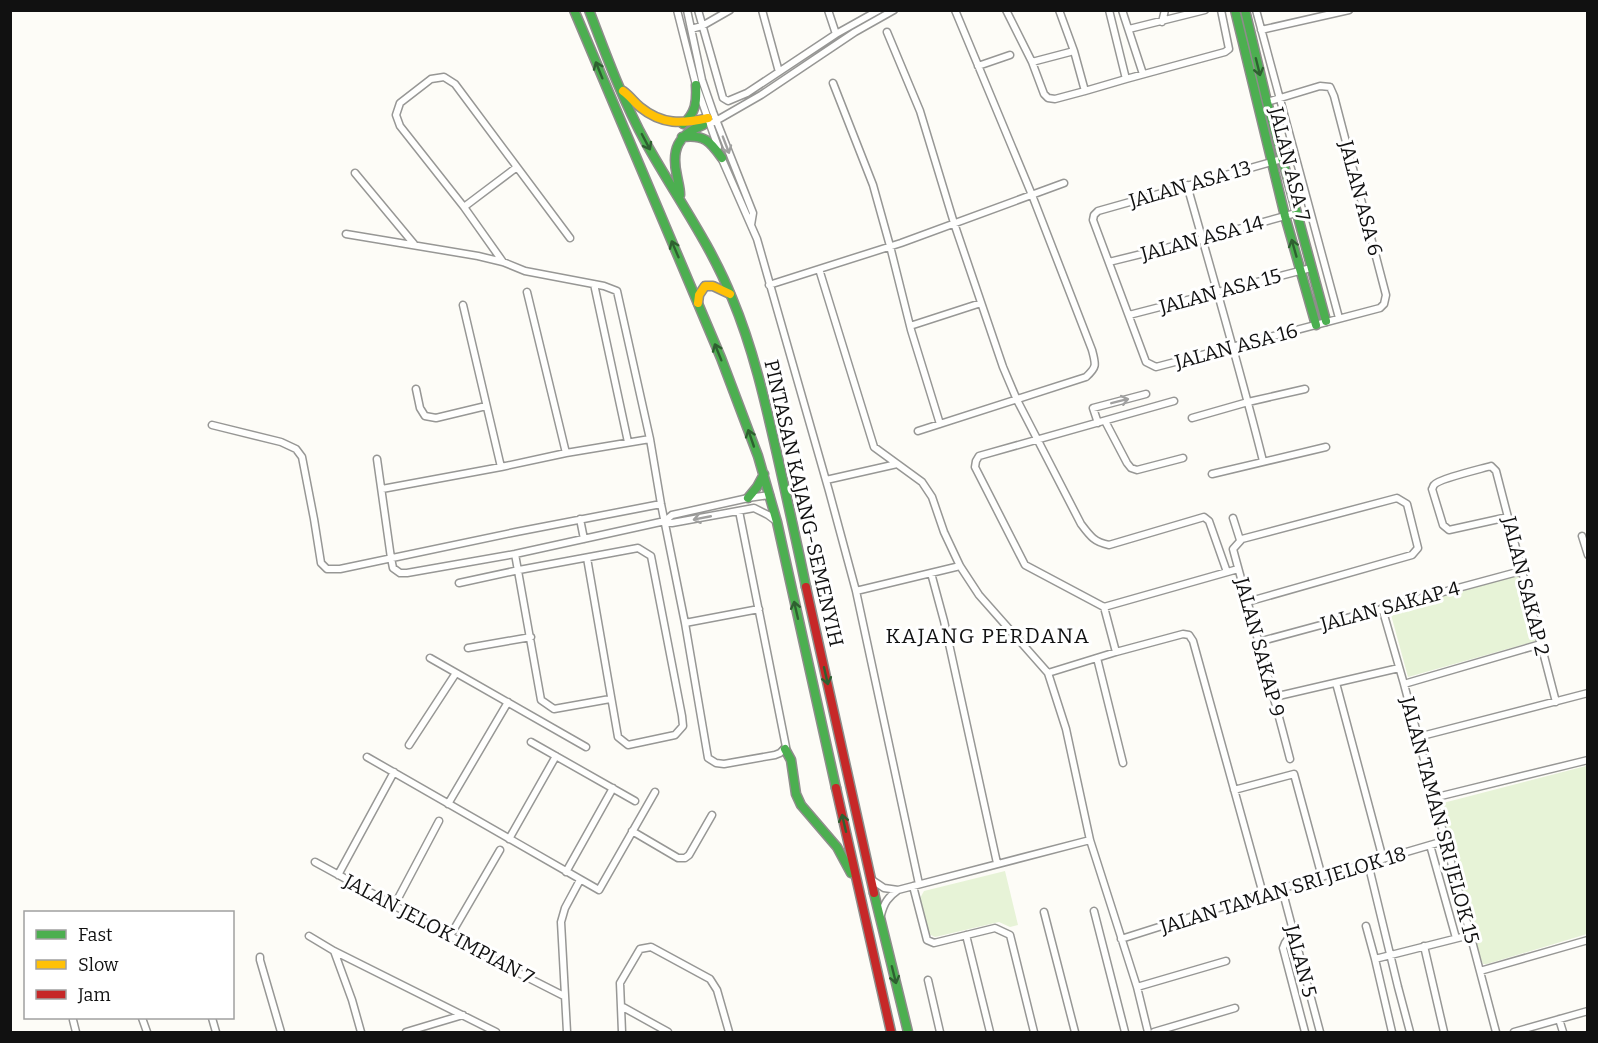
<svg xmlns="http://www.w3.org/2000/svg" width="1598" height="1043" font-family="Bitter,serif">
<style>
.green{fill:#e7f3d7}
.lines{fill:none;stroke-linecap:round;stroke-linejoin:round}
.street-casing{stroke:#979795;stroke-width:9}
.fast-casing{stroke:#8e8d8b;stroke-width:11}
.slow-casing{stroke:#8e8d8b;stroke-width:11}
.jam-casing{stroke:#8e8d8b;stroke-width:11}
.street{stroke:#fffffe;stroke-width:6}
.fast{stroke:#4caf50;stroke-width:8}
.slow{stroke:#ffc107;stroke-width:8}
.jam{stroke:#c62828;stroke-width:8}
.oneway{stroke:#2e6030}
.oneway2{stroke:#a0a09f}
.labels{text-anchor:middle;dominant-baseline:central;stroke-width:6;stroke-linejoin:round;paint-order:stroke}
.street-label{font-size:20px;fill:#111;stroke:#fff}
.neighbourhood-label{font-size:21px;letter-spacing:1.5px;fill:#111;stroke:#fff}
</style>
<rect width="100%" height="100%" fill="#fdfcf7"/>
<path class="green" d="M1519 575 1536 641 1408 677 1390 611Z
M1586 766 1587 934 1487 964H1483L1479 954 1441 808 1443 803Z
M1005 871 1018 925 1010 927 999 922 935 937 929 934 919 900 924 891Z"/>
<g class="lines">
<g class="street-casing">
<path id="street" d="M677 10 696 85 718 147
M687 10 702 80 713 112 753 213 751 225
M698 10 723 98 728 101 747 93 836 34 879 10
M762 10 779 72
M828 10 836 34
M1006 10 1032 62 1044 94 1048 98 1055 99 1085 91
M1059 10 1074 51 1085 91 1126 79 1109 10
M1122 10 1143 74
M1256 10 1339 318
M1162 22 1165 10
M691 29 702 26 730 10
M1129 29 1205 10
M1261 30 1349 10
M887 32 920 111 954 223 1003 367 1017 400 1081 524C1090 536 1094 542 1109 545L1204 517 1209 521 1227 572
M1032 62 1074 51
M978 66 1010 55
M1126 79 1225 52 1229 49 1221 10
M833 83 873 185 890 246 911 330 940 424
M1267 102 1320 86 1330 87 1334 96 1386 295 1384 304 1380 308 1156 367 1146 362 1093 220 1094 215 1098 211 1282 159
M714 122 761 95 855 32 894 10
M721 157 757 239 829 491 856 591 919 884
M355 173 414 244
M1187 185C1213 277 1240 369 1263 461
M464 207 517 167
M346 234 478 256 503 262 525 271 604 286 617 291 650 439 661 504 685 623 708 758 716 763 724 764 775 755 780 753 786 747 739 511
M503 262 464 207 400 126 396 115 400 103 431 79 444 77 455 84 570 238
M1109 262 1202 239 1296 213
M819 269 874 447 922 482 932 497 944 532 960 566 979 595 1048 673 1066 729 1090 840 1137 987 1148 1032
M594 284 628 442
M769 285 901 243 1064 183
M527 292 566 453
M463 305 501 467
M1129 315 1311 268
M910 326 981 303
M416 389 420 408 425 416 436 418 486 406
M1174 401 979 456 976 461 975 467 1025 565 1104 607 1238 569
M1192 418 1248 402 1305 389
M1105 421 1127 463 1131 468 1137 470 1183 458
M1098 423 1093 408 1146 394
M212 425 281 442 296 449 302 457 314 519 321 563 327 569H340L516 532 661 504
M918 431 1086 377C1097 367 1096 365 1092 350L1032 195 955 10
M377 459 391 558 393 568 400 573H407L515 554 647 525 665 521 672 515 748 498 770 495
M1212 474 1326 447
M826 480 897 464
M382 489 501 467 566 453 650 439
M1508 517 1449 530 1443 525 1432 489C1433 488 1433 486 1434 485 1438 479 1481 469 1491 466L1496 471 1556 702
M1233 518 1240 540
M580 519 584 539
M665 521 672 523 754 508 768 515 776 521
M1582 536 1588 555
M515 554 541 700 554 709 610 699
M931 573 944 621 997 863
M459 583 519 570 638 548 651 556 682 716 683 726 675 735 628 745 618 737 587 558
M856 591 960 566
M1247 602 1412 555 1418 548 1407 504 1397 498 1242 539 1233 549C1252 619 1272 689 1290 759
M1104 607 1116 652
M1382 608 1404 684 1496 1032
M685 623 759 609
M1258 642 1521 571
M468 648 531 637
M430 658 586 747
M1097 658 1123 763
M1048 673 1116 652 1183 634 1189 635 1193 641 1263 894
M1336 683 1383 859
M1404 684 1541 644
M1274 697 1399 668
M1418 737 1588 693
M531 742 635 801
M409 745 456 673
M367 757 599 890 655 792
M1234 790 1294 774 1322 877
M1433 798 1588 760
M448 804 508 702
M632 831 678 858H685L689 855 712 815
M509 839 556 756
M1430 845 1456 938
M315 862 501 964 564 996
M1368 863 1398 987 1410 1032
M566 872 613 788
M338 875 394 772
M872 880 884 888 898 890
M913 886 927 940 934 943 995 928 1010 935 1034 1032
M1282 889 1320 1032
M394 906 439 821
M1094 911 1125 1032
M1044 912 1075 1032
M881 915C884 903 888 897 898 890L1090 840
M1366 926 1375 959 1392 1032
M1293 932 1285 943 1283 948 1305 1032
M966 935 990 1032
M309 936 334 951 496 1032
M450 936 500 850
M1121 939 1263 894 1444 841
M1424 946 1444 1032
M334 951 352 1000 361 1032
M260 957V960L281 1032
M1375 959 1470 935
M1480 971 1588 940
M928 980 940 1032
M1137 987 1226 961
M621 1006 668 1032
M142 1018 147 1032
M212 1018 216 1032
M1559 1019 1563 1032
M73 1020 76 1032
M406 1032 463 1015
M567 1032 561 922 565 908 580 880
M622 1032 620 983 640 949 651 947 710 979 717 990 729 1032
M1154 1032 1235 1008
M1514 1032 1588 1011"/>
</g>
<g class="fast-casing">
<path id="fast" d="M574 10 721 358 758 456 777 522 836 788
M589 10C606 55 623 101 646 143 675 195 710 243 732 298 753 348 765 401 777 454 787 499 797 543 806 587
M1235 10 1285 216 1316 325
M1245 10 1267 102 1326 321
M683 124C696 113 697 101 696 85
M682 137C704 134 710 141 722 158
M680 195C680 188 678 182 677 176 671 149 678 135 703 125
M748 498 757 487 764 474
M785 749 791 760 796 794 801 805 837 847 851 873
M874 893 908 1032"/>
</g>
<g class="slow-casing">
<path id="slow" d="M623 91C630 96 634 102 640 107 662 125 682 124 708 118
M698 303 699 295 705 286H713L730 294"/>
</g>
<g class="jam-casing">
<path id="jam" d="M806 587 874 893
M836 788 891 1032"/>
</g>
<use href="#street" class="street"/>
<use href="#fast" class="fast"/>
<use href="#slow" class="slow"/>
<use href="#jam" class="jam"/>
</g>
<defs><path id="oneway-shaft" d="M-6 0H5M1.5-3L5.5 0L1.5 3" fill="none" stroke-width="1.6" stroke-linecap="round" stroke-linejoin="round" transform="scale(1.5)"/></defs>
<g class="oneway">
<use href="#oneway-shaft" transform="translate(1258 67) rotate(76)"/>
<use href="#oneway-shaft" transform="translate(599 70) rotate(-112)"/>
<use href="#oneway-shaft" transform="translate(646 142) rotate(62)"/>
<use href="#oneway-shaft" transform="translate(1294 248) rotate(-106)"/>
<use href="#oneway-shaft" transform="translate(675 249) rotate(-113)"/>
<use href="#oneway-shaft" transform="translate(718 352) rotate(-112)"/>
<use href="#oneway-shaft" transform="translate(751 438) rotate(-109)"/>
<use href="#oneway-shaft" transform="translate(796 610) rotate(-103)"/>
<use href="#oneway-shaft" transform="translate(826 676) rotate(77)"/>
<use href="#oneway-shaft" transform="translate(844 823) rotate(-103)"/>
<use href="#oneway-shaft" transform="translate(894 975) rotate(76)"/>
</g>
<g class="oneway2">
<use href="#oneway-shaft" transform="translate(726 145) rotate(69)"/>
<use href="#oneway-shaft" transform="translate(1120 401) rotate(-14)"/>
<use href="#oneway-shaft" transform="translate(702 518) rotate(169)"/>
</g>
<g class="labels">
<g class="street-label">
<text transform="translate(1290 164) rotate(76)">JALAN ASA 7</text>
<text transform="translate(1190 184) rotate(-16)">JALAN ASA 13</text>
<text transform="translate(1361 198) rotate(75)">JALAN ASA 6</text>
<text transform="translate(1202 238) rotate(-15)">JALAN ASA 14</text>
<text transform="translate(1220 291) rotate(-15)">JALAN ASA 15</text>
<text transform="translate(1236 346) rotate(-15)">JALAN ASA 16</text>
<text transform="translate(804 503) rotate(77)">PINTASAN KAJANG-SEMENYIH</text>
<text transform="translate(1526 586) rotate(76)">JALAN SAKAP 2</text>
<text transform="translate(1390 606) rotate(-15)">JALAN SAKAP 4</text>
<text transform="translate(1260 647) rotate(75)">JALAN SAKAP 9</text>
<text transform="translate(1440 820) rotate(75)">JALAN TAMAN SRI JELOK 15</text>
<text transform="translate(1283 890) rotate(-17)">JALAN TAMAN SRI JELOK 18</text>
<text transform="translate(439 929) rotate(28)">JALAN JELOK IMPIAN 7</text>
<text transform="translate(1301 961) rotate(75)">JALAN 5</text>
</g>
<g class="neighbourhood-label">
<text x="988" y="636">KAJANG PERDANA</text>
</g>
</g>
<rect width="1598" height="1043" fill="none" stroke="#111111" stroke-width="24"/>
<rect x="24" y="911" width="210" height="108" fill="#ffffff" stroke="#a0a0a0" stroke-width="1.5"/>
<rect x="36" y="930" width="30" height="9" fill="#4caf50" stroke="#a0a0a0" stroke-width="1.5"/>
<text x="78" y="941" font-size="18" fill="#111111">Fast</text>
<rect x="36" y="960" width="30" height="9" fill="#ffc107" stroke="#a0a0a0" stroke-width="1.5"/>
<text x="78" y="971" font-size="18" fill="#111111">Slow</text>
<rect x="36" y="990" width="30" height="9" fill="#c62828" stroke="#a0a0a0" stroke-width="1.5"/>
<text x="78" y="1001" font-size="18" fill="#111111">Jam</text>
</svg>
